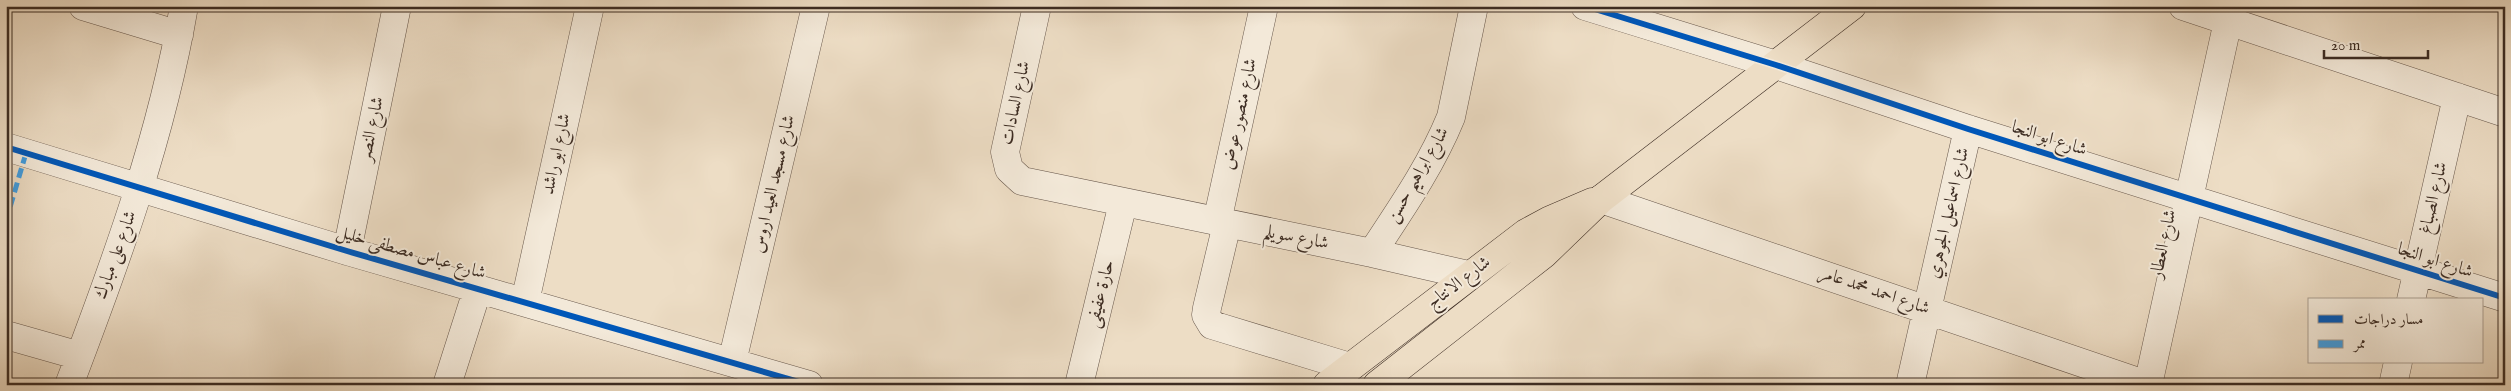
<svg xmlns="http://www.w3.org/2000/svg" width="2511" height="391" font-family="'IM FELL English',Amiri,serif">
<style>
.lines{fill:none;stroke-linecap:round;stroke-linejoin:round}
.minor-casing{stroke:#68584c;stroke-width:29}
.primary-casing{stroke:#3c2c23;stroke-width:29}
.minor{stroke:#f3e9d9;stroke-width:28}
.primary{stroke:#edddc5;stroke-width:28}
.quiet{stroke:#3f9ce0;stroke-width:5;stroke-dasharray:10 5;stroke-linecap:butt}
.cycleway-casing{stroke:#f3e9d9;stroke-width:9}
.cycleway{stroke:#0057b8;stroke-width:6}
.labels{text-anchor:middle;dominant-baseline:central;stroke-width:4;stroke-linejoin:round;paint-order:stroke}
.street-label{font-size:18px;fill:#3c2c23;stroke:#f3e9d9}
</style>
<rect width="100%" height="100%" fill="#edddc5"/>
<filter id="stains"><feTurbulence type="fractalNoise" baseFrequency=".004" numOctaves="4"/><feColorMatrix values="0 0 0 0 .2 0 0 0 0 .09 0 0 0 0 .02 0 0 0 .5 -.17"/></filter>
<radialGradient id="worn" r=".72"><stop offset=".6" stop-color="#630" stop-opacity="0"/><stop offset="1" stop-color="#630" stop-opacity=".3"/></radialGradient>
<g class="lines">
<g class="minor-casing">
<path id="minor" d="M83 6 179 35
M1037 6 1005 152 1009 169 1022 181 1372 253 1468 275
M1585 6 1776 65 1968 129 2505 298
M2183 6 2505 113
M6 147 347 251 809 385
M1601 199 2147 385
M1217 222 1264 6
M1227 224 1207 308 1206 315 1212 325 1350 367
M347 251 397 6
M1372 253C1401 209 1431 166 1451 117L1474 6
M2411 300 2457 97
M525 302 590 6
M6 335 80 356
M732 362 816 6
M69 385C116 262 162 136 184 6
M447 385 478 288
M1079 385 1123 203
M1910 385 1968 129
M2148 385 2228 21
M2393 385 2398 362"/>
</g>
<g class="primary-casing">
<path id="primary" d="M1327 385 1526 233 1550 220 1592 202
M1377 385 1544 254 1601 199 1852 6"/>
</g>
<use href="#minor" class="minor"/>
<use href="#primary" class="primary"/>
<path class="quiet" d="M6 221 26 153"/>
<g class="cycleway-casing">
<path id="cycleway" d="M1585 6 1776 65 1968 129 2505 298
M6 147 347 251 809 385"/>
</g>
<use href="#cycleway" class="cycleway"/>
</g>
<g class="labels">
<g class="street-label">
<text transform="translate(1016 103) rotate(-78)">شارع السادات</text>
<text transform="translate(1240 114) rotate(-78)">شارع منصور عوض</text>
<text transform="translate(372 129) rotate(-78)">شارع النصر</text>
<text transform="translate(2049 139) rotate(18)">شارع ابو النجا</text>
<text transform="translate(557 154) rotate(-78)">شارع ابو راشد</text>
<text transform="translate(1418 175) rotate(-60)">شارع ابراهيم حسن</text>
<text transform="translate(774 184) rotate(-77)">شارع مسجد العيد اروس</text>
<text transform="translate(2434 198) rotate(-77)">شارع الصباغ</text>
<text transform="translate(1949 213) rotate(-77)">شارع اسماعيل الجوهري</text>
<text transform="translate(1296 238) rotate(11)">شارع سويلم</text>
<text transform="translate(2164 244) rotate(-78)">شارع العطار</text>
<text transform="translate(411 253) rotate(16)">شارع عباس مصطفى خليل</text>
<text transform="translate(116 255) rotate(-70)">شارع على مبارك</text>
<text transform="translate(2435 261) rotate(18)">شارع ابو النجا</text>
<text transform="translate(1459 283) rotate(-37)">شارع الانتاج</text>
<text transform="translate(1874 291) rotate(19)">شارع احمد محمد عامر</text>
<text transform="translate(1101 294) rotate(-76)">حارة عفيفى</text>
</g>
</g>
<rect width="2511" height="391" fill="none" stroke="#edddc5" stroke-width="25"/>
<rect x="8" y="8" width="2496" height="376" fill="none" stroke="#3c2c23" stroke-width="2.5"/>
<rect x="12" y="12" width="2486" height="366" fill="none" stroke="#3c2c23"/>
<rect x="2308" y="298" width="175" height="65" fill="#f3e9d9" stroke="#aa9d90"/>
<rect x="2318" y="315" width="25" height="8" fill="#0057b8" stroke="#aa9d90"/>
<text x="2354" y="324" font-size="15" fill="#3c2c23">مسار دراجات</text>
<rect x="2318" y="340" width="25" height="8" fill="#3f9ce0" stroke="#aa9d90"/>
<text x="2354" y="348" font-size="15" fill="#3c2c23">ممر</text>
<path d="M2324 50v8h104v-8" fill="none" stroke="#3c2c23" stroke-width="2.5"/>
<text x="2331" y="50" font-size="15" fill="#3c2c23" stroke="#f3e9d9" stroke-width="4" paint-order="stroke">20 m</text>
<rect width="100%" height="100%" filter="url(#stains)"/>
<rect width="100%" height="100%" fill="url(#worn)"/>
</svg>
